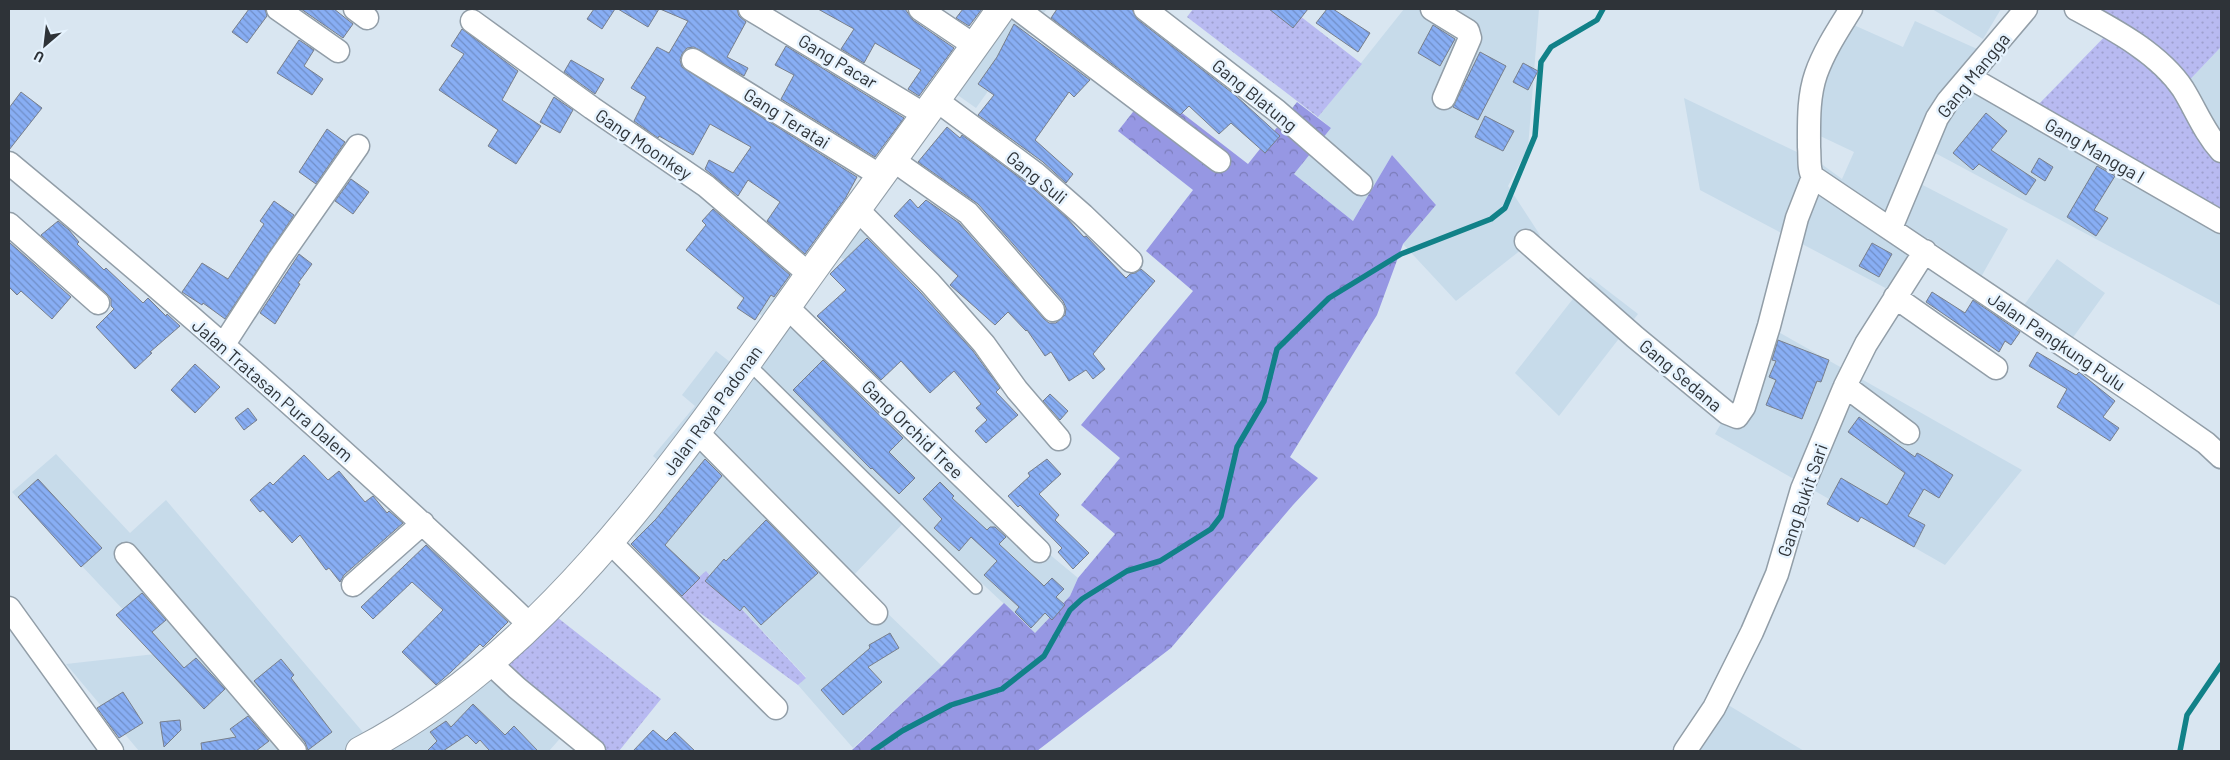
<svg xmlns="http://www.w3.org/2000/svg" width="2230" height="760" font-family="Barlow,sans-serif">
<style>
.built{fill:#c7dbea}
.grass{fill:url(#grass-dots)}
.forest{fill:url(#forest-crowns)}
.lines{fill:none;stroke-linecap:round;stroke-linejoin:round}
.stream{stroke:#118188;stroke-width:5.5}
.building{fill:url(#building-back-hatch);stroke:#787f8b}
.service-casing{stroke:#929ea8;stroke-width:14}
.minor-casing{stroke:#929ea8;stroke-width:25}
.secondary-casing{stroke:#929ea8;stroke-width:30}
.service{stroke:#fff;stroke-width:11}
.minor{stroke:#fff;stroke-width:22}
.secondary{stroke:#fff;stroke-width:28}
.labels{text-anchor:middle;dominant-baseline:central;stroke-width:5;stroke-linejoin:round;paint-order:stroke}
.street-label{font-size:18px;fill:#2e3338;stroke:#e6f3fe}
</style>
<defs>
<pattern id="grass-dots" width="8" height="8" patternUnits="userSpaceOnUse" patternTransform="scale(1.25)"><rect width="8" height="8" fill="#b8baf1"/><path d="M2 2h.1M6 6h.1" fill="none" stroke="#9ea0cf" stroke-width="1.8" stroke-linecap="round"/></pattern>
<pattern id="forest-crowns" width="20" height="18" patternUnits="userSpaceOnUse" patternTransform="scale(1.25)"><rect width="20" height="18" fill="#9697e3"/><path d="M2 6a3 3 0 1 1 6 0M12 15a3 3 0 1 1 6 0" fill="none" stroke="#7b7cb9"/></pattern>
<pattern id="building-back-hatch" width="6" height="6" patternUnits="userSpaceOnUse" patternTransform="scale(1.25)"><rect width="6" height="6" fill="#88aef4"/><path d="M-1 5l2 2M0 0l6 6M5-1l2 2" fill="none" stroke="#708ec7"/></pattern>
</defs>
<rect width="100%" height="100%" fill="#d9e6f1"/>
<path class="built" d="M996 9 1046 10 976 108 942 84Z
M1404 9H1539L1528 148 1508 186 1540 235 1456 301 1403 244 1436 205 1392 155 1353 221 1294 174 1331 128 1318 117Z
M1932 9H2001L1983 39Z
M1915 21 1986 53 1963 70 2221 208V306L1924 147 1911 179 2008 229 1981 277 1928 238 1893 292 1700 190 1684 98 1820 163 1842 179 1854 152 1799 126 1847 22 1903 47Z
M2221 47V130L2180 90Z
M864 209 892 227 864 272 835 254Z
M778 236 821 268 785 306 906 435 1078 578 1070 596 1035 633 910 516 851 578 942 666 853 748 798 685 806 677 707 572 677 596 620 516 664 466 653 456 695 406 682 395 716 351 730 362 747 343 770 323 731 289Z
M2057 259 2105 293 2069 343 2022 308Z
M1590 277 1638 314 1559 416 1515 373Z
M1775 330 2022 470 1945 565 1715 434Z
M56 454 130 533 166 500 367 737 492 662 572 725 549 751H139L66 664 164 653 12 492Z
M1720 700 1804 751H1688Z"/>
<path class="grass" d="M1193 9H1291L1362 64 1318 117 1187 17Z
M2086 9H2221V47L2180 90 2221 130V208L2035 108 2114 27Z
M706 571 806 678 798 685 677 596Z
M539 603 661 699 619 751H601L492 662Z"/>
<path class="forest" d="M1151 89 1248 164 1297 102 1331 128 1294 174 1353 221 1392 155 1436 205 1403 244 1377 315 1290 457 1318 478 1293 505 1171 648 1037 751H851L942 666 1004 603 1035 633 1070 596 1078 578 1115 534 1081 505 1120 458 1081 425 1193 291 1146 251 1193 190 1118 131Z"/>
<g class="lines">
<path class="stream" d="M873 751 902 731 951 705 1002 689 1044 656 1070 610 1082 599 1127 571 1160 561 1211 529 1221 516 1237 447 1264 401 1277 349 1329 298 1401 254 1491 219 1505 208 1535 136 1541 62 1551 47 1597 20 1603 9
M2180 751 2187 715 2221 665"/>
</g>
<path class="building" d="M249 9H265L267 16 247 43 232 32Z
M301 9H334L353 24 343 38Z
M594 9H615L602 29 587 19Z
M618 9H659L648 27Z
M660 9H737L739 16 746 22 727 57 748 68 744 76 694 47 687 48 682 54 680 60 682 67 857 177 845 199 805 254 767 221 780 202 748 180 738 196 705 169 709 160 733 173 751 147 710 124 693 155 659 136 658 138 634 121 646 97 631 88 657 47 669 53 688 21Z
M818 9H905L913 20 954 48 919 96 908 89 921 70 875 43 864 63 841 49 854 29Z
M963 9H982L969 26 956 18Z
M1057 9H1132L1137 19 1235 95 1280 136 1265 153 1231 123 1219 134 1189 106 1180 115 1051 18Z
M1269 9H1308L1293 28Z
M1327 9H1333L1370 33 1358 52 1316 23Z
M1014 24 1090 80 1074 97 1069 92 1035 140 1073 174 1066 183 1043 162 978 115 994 95 978 84 997 57Z
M1433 25 1455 39 1440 66 1418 53Z
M462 29 518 71 502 100 541 126 516 164 488 146 498 130 439 90 464 54 451 46Z
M299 40 314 50 304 66 323 79 312 95 277 73Z
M786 46 904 118 875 157 781 99 794 75 775 65Z
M1480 52 1506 66 1478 120 1453 107Z
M571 60 604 79 595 94 564 72Z
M1523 63 1538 71 1528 90 1513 82Z
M21 92 42 108 9 150V108Z
M554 97 573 110 560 133 540 122Z
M1986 113 2007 131 1991 150 2036 180 2026 195 1979 164 1973 170 1953 153Z
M1485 116 1514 131 1503 151 1475 137Z
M947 127 960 138 962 135 1027 183 1066 217 1084 237 1086 236 1126 278 1130 274 1135 273 1141 269 1155 281 1093 354 1105 369 1093 379 1086 370 1069 381 1051 352 1045 356 1027 330 1026 331 1008 312 995 325 950 285 958 276 894 216 910 199 918 208 926 200 959 223 1044 319 1049 323H1056L1065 315 1066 308 1063 301 978 204 918 162Z
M327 129 345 142 316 184 299 172Z
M2039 158 2053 167 2045 181 2031 172Z
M2097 166 2115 176 2094 210 2108 218 2096 236 2067 217Z
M351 179 369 192 353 214 335 201Z
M274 201 294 215 225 319 203 303 202 305 182 292 202 263 228 279 264 224 260 221Z
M713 209 790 275 774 297 771 295 755 320 737 308 744 298 686 250 706 225 702 221Z
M58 221 69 230 79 242 77 244 104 270 106 268 143 303 148 298 166 316 167 314 180 326 150 352 152 353 135 369 96 327 114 309 111 306V299L107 294 41 235Z
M867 238 920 292 973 351 1000 388 996 392 1018 415 986 443 975 431 987 420 976 408 981 404 954 371 930 393 901 361 881 380 817 316 846 290 830 274Z
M9 242 71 297 52 319 21 291 17 295 9 287Z
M1872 243 1892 254 1879 277 1859 266Z
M299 254 312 264 298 283 300 284 275 324 260 313Z
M1932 292 1965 313 1973 300 2020 332 2011 345 2005 341 1999 352 1926 302Z
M1778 340 1829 360 1821 382 1817 381 1802 419 1766 405 1776 380 1769 377 1776 361 1772 360Z
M2037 352 2076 375 2079 372 2115 401 2103 417 2119 428 2110 441 2057 407 2067 389 2029 366Z
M823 360 903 438 889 452 915 478 899 494 872 468 871 469 793 390Z
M195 364 220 387 195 413 171 390Z
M1050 394 1068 411 1060 420 1043 401Z
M248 408 257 420 244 430 235 418Z
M1859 417 1915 457 1917 453 1921 455 1953 475 1939 498 1924 489 1908 516 1925 525 1914 547 1861 517 1858 522 1827 504 1841 478 1887 505 1905 473 1848 432Z
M304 455 328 480 339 471 365 502 373 496 387 513 389 511 403 523 344 575 340 582 329 568 326 570 300 535 292 543 263 510 260 512 250 500 270 482 273 485Z
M705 459 722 476 665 545 700 578 682 596 631 544 656 519Z
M1047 459 1061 474 1039 494 1059 515 1055 520 1089 553 1073 569 1058 552 1062 548 1020 505 1018 507 1008 496 1030 476 1028 473Z
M38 479 102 548 81 567 18 497Z
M940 482 954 496 952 498 987 530 990 527H995L1006 537 999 544 1042 584 1044 586 1052 578 1064 589 1056 597 1065 605 1052 620 1045 613 1031 628 1015 612 1019 607 984 575 997 561 971 537 959 551 934 528 942 519 923 499Z
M766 520 818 573 761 625 744 606 740 611 705 581 724 559 726 561Z
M426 545 508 622 483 647 480 644 451 672 436 685 402 652 443 610 412 582 373 619 361 607Z
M142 593 166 620 152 632 184 668 196 658 225 689 204 709 116 615Z
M890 633 899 648 868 667 882 682 843 715 821 690 870 648 869 645Z
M281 659 294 675 291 678 332 732 308 750 305 742 254 681Z
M123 692 143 723 119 738 97 708Z
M473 704 505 735 514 726 538 751H488L489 750 480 740 476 744 467 735 443 751H427L437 741 430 732 446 721 451 727Z
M248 716 269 741 256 751H202L201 743 236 737 230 729Z
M180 720 181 730 164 747 160 722Z
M653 730 666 741 675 732 695 751H633Z"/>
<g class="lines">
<g class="service-casing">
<path id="service" d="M747 362 976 588"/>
</g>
<g class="minor-casing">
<path id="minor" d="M278 9 338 51
M355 9 367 18
M750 9 925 115
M920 9 975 46
M1018 9 1219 161
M1145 9 1277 111 1361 184
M1432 9 1468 31 1470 38 1444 98
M1851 9C1838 30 1824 51 1816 74 1808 97 1809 123 1809 147 1810 157 1808 169 1813 177L2143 399 2206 443 2221 457
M2076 9C2113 29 2159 53 2183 89 2196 110 2204 132 2221 151
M472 21 592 108 706 186 810 275
M693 60 881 176
M1969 77 2221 222
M936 100 1035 173 1083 215 1131 261
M893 160 968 213 1053 310
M9 163C188 311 362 464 530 625
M857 209 930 283 984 344 1017 390 1059 439
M9 224 98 303
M1891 228 1937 118 1948 101 2026 9
M1526 241 1635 337 1727 413 1737 417 1744 407 1769 326 1797 218 1813 177
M1895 297 1996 368
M787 307 1039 551
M224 344 279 259 358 146
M1845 386 1908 433
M697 432 876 613
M609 541 776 708
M126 554 295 751
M353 585 423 523
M9 608 112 751
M489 662 517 688 594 751
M1685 751 1714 708 1752 632 1777 574 1802 489 1845 386 1866 344 1925 251"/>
</g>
<g class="secondary-casing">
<path id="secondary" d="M360 751C546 655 679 458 798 291 865 197 934 104 1001 9"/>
</g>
<use href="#service" class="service"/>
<use href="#minor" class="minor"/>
<use href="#secondary" class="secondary"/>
</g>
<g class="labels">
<g class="street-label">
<text transform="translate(838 61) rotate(31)">Gang Pacar</text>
<text transform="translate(1973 75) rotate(-51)">Gang Mangga</text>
<text transform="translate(1255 95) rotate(39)">Gang Blatung</text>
<text transform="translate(787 118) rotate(32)">Gang Teratai</text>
<text transform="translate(644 144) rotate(34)">Gang Moonkey</text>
<text transform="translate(2095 150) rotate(30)">Gang Mangga I</text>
<text transform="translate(1037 177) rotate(39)">Gang Suli</text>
<text transform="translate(2057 341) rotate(34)">Jalan Pangkung Pulu</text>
<text transform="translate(1681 375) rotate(40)">Gang Sedana</text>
<text transform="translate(273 390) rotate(41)">Jalan Tratasan Pura Dalem</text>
<text transform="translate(712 410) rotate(-54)">Jalan Raya Padonan</text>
<text transform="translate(913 429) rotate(44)">Gang Orchid Tree</text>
<text transform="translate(1802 500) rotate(-71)">Gang Bukit Sari</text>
</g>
</g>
<rect width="2230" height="760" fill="none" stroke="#2e3338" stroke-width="20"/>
<g transform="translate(45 45) rotate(208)" stroke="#e6f3fe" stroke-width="4" paint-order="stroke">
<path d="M0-4L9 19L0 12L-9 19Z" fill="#2e3338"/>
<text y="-8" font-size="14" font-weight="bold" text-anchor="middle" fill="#2e3338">U</text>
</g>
</svg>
